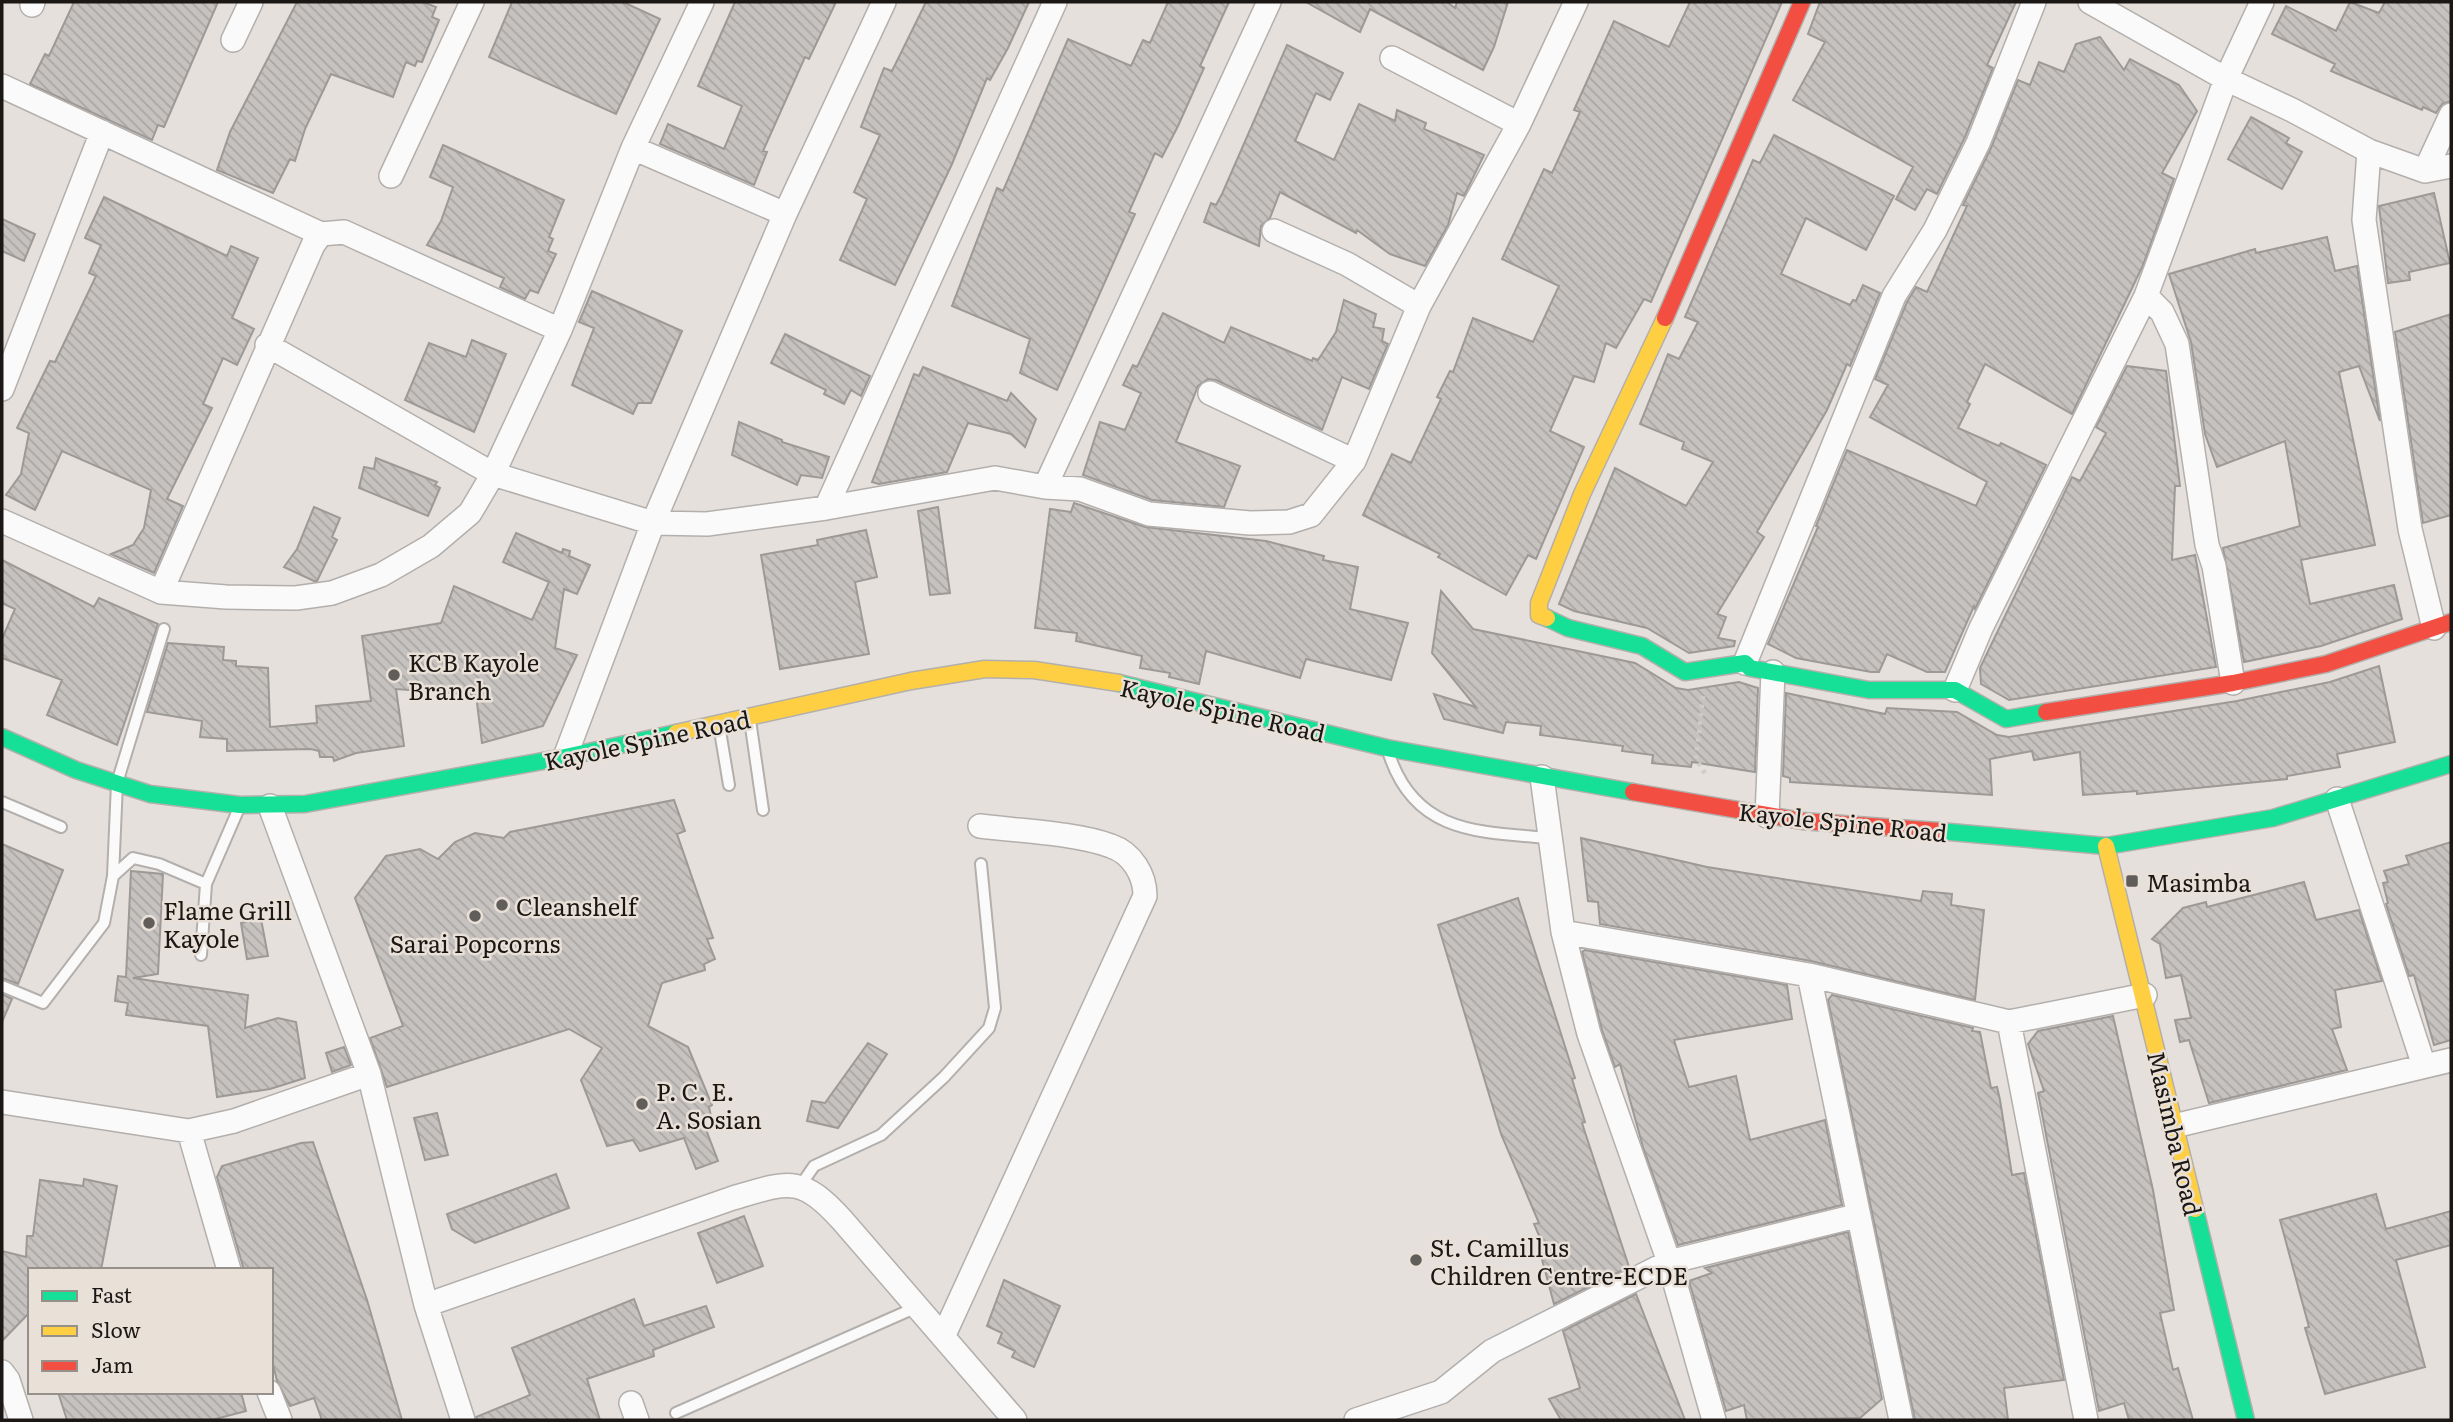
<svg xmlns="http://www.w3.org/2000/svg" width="2453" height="1422" font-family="Literata,serif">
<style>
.building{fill:url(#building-back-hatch);stroke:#9d9996;stroke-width:2}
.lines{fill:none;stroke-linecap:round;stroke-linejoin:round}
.lane-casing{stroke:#b3afac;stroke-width:14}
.street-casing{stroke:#b3afac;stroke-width:26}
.fast-casing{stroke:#b3afac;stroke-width:19}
.slow-casing{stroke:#b3afac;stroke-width:19}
.jam-casing{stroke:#b3afac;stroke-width:19}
.path{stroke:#cdcccb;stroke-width:4.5;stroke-dasharray:3.5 5;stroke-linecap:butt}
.lane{stroke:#fbfafa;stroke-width:10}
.street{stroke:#fbfafa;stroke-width:23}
.fast{stroke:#16e098;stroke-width:16}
.slow{stroke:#ffcf43;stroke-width:16}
.jam{stroke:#f24e42;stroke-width:16}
.poi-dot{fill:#615d5a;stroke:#e9e0d8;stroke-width:2.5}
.labels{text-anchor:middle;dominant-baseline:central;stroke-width:5;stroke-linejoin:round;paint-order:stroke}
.poi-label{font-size:24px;fill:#1a1714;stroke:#e9e0d8;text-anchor:start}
.street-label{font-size:24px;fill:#1a1714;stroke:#e9e0d8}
</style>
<defs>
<pattern id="building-back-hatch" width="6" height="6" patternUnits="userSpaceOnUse" patternTransform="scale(1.75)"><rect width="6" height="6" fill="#c6c2bf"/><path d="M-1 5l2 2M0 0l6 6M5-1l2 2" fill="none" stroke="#aaa6a3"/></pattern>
</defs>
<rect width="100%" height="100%" fill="#e5e0dc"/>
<path class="building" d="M74 2H218L164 127 158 125 152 140 30 84 45 54 49 56Z
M297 2H423L436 7 432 17 439 20 422 62 417 61 415 66 406 62 393 97 331 74 305 129 295 161 290 159 273 193 217 170 230 132Z
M512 2H623L660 19 616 114 489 57Z
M735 2H836L809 59 805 57 763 151 767 152 754 185 660 144 668 124 724 149 742 106 698 86Z
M926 2H1029L1008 48 990 80 987 78 952 164 895 285 840 260 867 199 854 192 880 135 861 127 884 68 892 71Z
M1168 2H1229L1200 66 1204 68 1178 126 1162 157 1155 153 1129 212 1135 214 1057 390 1020 373 1030 339 952 306 997 188 1003 191 1068 39 1131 66 1143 40 1150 43Z
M1306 2H1447L1455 8 1457 2H1508L1494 47 1483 70 1370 9 1360 32Z
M1690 2H1782L1651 302 1644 299 1616 348 1606 343 1594 382 1574 376 1550 431 1584 447 1536 559 1528 555 1506 595 1438 557 1440 554 1363 515 1392 454 1411 463 1441 399 1437 397 1450 371 1453 372 1473 318 1533 342 1559 286 1502 259 1544 169 1552 173 1580 112 1574 110 1614 21 1669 47Z
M1820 2H2016L1987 65 1993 68 1965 137 1937 194 1927 189 1915 210 1896 199 1913 167 1793 100 1825 42 1808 34Z
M2350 2 2379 13 2385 2H2451V101L2442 104 2436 113 2423 107 2422 110 2331 71 2335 64 2272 34 2286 6 2336 31Z
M2100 37 2124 70 2130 59 2179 85 2197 111 2162 173 2174 179 2143 265 2072 414 1985 364 1967 402 1970 404 1958 428 1999 446 2001 443 2046 465 1975 609 1974 606 1945 672H1927L1887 654 1879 672H1871L1796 658 1768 644 1818 527 1816 526 1847 450 1976 506 1987 482 1870 417 1888 385 1875 379 1907 302 1916 287 1927 292 1967 206 1963 205 1991 148 2018 80 2030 85 2039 62 2064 72 2076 44Z
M1287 45 1343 73 1330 100 1316 93 1295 141 1334 160 1359 104 1395 121 1397 110 1426 123 1424 129 1484 155 1464 196 1457 193 1448 225 1425 266 1390 254 1357 230 1356 233 1280 192 1270 218 1261 226 1259 246 1204 222 1211 203 1216 205 1222 194Z
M2251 117 2289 138 2286 143 2302 152 2282 189 2228 159Z
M1774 135 1894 196 1866 250 1806 218 1781 274 1850 305 1853 300 1856 301 1863 285 1880 293 1850 366 1847 364 1827 410 1757 532 1764 537 1717 614 1726 617 1718 638 1735 641 1734 646 1689 653 1647 628 1574 611 1559 604 1615 468 1686 506 1713 462 1682 449 1684 442 1640 424 1668 354 1679 359 1698 322 1685 317 1753 160 1760 163Z
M443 145 564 200 549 237 553 239 548 251 556 254 538 293 530 290 525 299 500 287 504 278 427 245 441 221 453 187 430 177Z
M2434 193 2450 263 2409 272 2410 280 2388 283 2379 206Z
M104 197 227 256 231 246 258 258 232 318 254 329 237 365 223 358 203 404 212 408 167 499 183 506 154 573 111 554 133 545 144 528 151 490 62 451 35 510 6 495 21 474 29 433 17 428 50 361 55 362 96 276 89 273 101 245 85 238Z
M2 219 35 234 24 261 2 251Z
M2327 237 2335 271 2357 266 2380 421 2359 366 2339 372 2375 545 2301 560 2310 604 2394 585 2402 619 2321 646 2244 662 2223 548 2300 526 2285 441 2217 467 2205 434 2191 342 2169 274 2255 249 2256 253Z
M592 291 682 331 651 403H638L633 414 572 385 594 328 579 322Z
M1344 300 1376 314 1373 327 1384 329 1382 341 1388 344 1369 389 1342 377 1322 430 1216 380 1208 379 1198 386 1176 442 1240 466 1224 507 1152 500 1083 475 1100 422 1125 430 1141 393 1123 385 1133 365 1137 367 1163 313 1224 343 1231 327 1312 361 1313 358 1318 360 1336 332Z
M2451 314V515L2423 523 2395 332Z
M785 334 870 376 861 396 851 390 844 404 824 394 826 390 771 363Z
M472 340 506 354 474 432 405 400 429 343 466 357Z
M2127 366 2166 371 2180 486H2175L2172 560 2195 555 2216 667 2009 700 1981 684 1980 668 2072 477 2080 481 2106 433 2096 427Z
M923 367 1007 401 1011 393 1036 419 1025 447 1011 434 968 423 947 472 879 484 872 482 914 374 919 376Z
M739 422 782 440V442L829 457 822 478 801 475 797 485 732 455Z
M376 458 437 482 435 485 440 488 428 516 359 488 364 467 374 469Z
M1074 503 1145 527 1266 541 1324 556 1323 560 1358 567 1350 609 1408 623 1391 680 1306 659 1300 678 1206 651 1199 684 1169 677 1170 673 1140 668 1142 656 1076 641 1077 633 1035 628 1050 509 1071 512Z
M314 507 340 518 332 537 337 540 317 581H314L284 567 297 549Z
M938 507 950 593 930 595 918 511Z
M866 530 877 577 855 582 869 654 780 669 761 555 818 545 817 540Z
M516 533 562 553 563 549 570 551 569 556 590 565 577 594 564 589 555 648 577 655 543 726 482 743 476 695 396 689 404 746 356 753 334 761 333 757H320L319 751 311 749 227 751V739L200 737 202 721 147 712 168 643 224 647 223 660 236 661V666L268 668 270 727 317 723 316 706 371 701 362 636 441 623 454 586 532 620 549 582 503 562Z
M2 560 94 607 99 598 158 624 117 745 47 715 62 680 2 658V639L15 609 2 603Z
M1441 591 1473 629 1635 663 1676 688 1688 690 1739 682 1758 688 1755 772 1692 762 1691 767 1652 763 1653 755 1622 751 1623 746 1540 735 1541 726 1506 722 1503 733 1444 719 1434 694 1476 707 1432 653Z
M2379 666 2395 742 2337 754 2340 767 2287 776V779L2137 794V791L2083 795 2080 752 2034 760 2032 751 1990 759 1992 795 1790 782V778L1783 776 1786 693 1885 714 1887 708 1957 712 1997 735 2009 737 2237 701 2330 682Z
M674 800 685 831 677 834 713 938 707 939 715 959 704 964 705 970 662 983 648 1026 688 1047 712 1105 709 1107 711 1116 702 1119 718 1161 696 1169 684 1138 640 1151 633 1140 607 1146 581 1080 602 1048 569 1029 387 1087 370 1038 403 1026 355 898 386 856 420 849 438 859 455 842 475 833 504 838 510 832Z
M1581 838 1707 867 1921 901 1923 891 1952 894 1951 905 1984 910 1975 1000 1811 961 1600 924 1598 902 1588 901Z
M2451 842V1040L2434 1045 2414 975 2409 976 2386 904 2388 903 2383 883 2388 882 2384 871 2409 864 2406 856Z
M2 844 63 870 18 984 2 978Z
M131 871 163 874 158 974 133 978 248 995 245 1028 278 1018 296 1022 305 1078 270 1089 217 1097 208 1026 126 1015 128 1003 115 1001 118 976 126 977Z
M2304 882 2316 920 2359 910 2382 981 2335 990 2341 1027 2332 1029 2347 1070 2209 1103 2189 1040 2180 1042 2175 1020 2191 1018 2181 975 2166 978 2160 944 2152 939 2183 908 2206 902 2207 907Z
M1518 898 1575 1078 1572 1079 1585 1122 1582 1123 1629 1267 1554 1304 1537 1241 1541 1240 1534 1224 1539 1223 1501 1134 1438 925Z
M261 919 268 956 247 959 241 923Z
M1585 950 1787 985 1792 1019 1674 1040 1689 1087 1736 1076 1750 1140 1825 1120 1842 1205 1678 1245 1643 1147 1620 1064 1615 1067 1602 1030 1582 952Z
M2 994 12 999 2 1022Z
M1832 995 1973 1028 1972 1031 1980 1032 1991 1088 1997 1087 2000 1100 2012 1175 2024 1173 2064 1380 2004 1388 2008 1420H1915L1828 1000Z
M2113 1016 2153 1190 2174 1310 2160 1313 2173 1370 2178 1368 2193 1420H2129L2124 1403 2099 1411 2038 1093 2044 1091 2028 1044 2038 1031Z
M868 1043 887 1054 838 1128 807 1121 812 1101 825 1103Z
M344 1047 351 1065 332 1072 326 1053Z
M437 1113 448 1155 425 1160 414 1118Z
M313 1142 367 1300 402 1420H322L314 1398 290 1406 277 1381 271 1356V1270H244L217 1177 222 1166 301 1143Z
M556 1174 569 1208 475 1243 452 1229 447 1214Z
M84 1179 117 1186 101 1270H30V1312L2 1341V1251L26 1257 27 1236H33L40 1180 83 1186Z
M2376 1194 2386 1229 2451 1211V1245L2396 1260 2425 1367 2325 1394 2305 1328 2309 1327 2280 1220Z
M744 1216 763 1266 717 1283 698 1233Z
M1848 1232 1882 1399 1860 1418 1747 1420 1744 1405 1726 1411 1689 1281 1712 1273 1705 1268Z
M1004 1280 1060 1306 1034 1367 1012 1357 1015 1351 998 1343 1002 1333 987 1326Z
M1636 1294 1685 1420H1561L1549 1399 1580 1388 1563 1331Z
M634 1299 644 1326 706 1306 714 1327 653 1350 654 1356 587 1379 600 1420H477L476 1417 530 1395 512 1348Z
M58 1392H241L246 1411 212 1420H67Z"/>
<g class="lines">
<g class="lane-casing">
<path id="lane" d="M750 720 763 810
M719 725 729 785
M1389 754C1415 834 1479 832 1550 838
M2 802 61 827
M113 876 133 858 159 864 206 884 239 808
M201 955 206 884
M2 986 43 1003 104 923 113 876 117 783 164 629
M801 1185 814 1166 881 1135 944 1077 989 1028 995 1008 981 864
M676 1413 917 1307"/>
</g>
<g class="street-casing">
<path id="street" d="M2090 2 2226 79 2292 110 2369 151 2425 171 2451 166
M32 5 33 2
M233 40 251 2
M1392 58 1519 124
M2 86 321 234
M633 148 785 214
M2369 151 2364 220 2410 529 2434 628
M2425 171 2451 115
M391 176 472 2
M1274 231 1347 264 1419 306
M2146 296 2162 312 2177 344 2207 545 2214 566 2233 683
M267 345 493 474 653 523 785 214 884 2
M2 389 102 132
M1210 393 1354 461
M1045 487 1269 2
M826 508 1055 2
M2 521 161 592 226 597 296 598 332 593 381 575 431 546 470 513 493 474 560 330 633 148 702 2
M161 592 313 245 321 234 344 232 560 330
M1745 663 1894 296 1935 230 1978 143 2034 2
M1955 690 1981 628 2146 296 2226 79 2262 2
M565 757 653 523 707 524 826 508 995 478 1045 487 1080 489 1149 514 1250 523 1289 522 1311 515 1354 461 1419 306 1519 124 1576 2
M1542 777 1563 932 1589 1034 1669 1262 1714 1420
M2337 799 2424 1066
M270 806 369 1074 426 1305 463 1420
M1767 816 1773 672
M1563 932 1809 975 2009 1022 2145 995
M1809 975 1901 1420
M2009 1022 2086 1420
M2 1102 189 1131 234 1121 369 1074
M2174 1126 2451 1060
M189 1131 229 1270
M426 1305 733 1198C788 1182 800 1174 842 1220L1015 1420
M943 1337 1145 896C1145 875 1132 853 1111 846 1076 833 1019 831 980 826
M2 1372 8 1380 21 1420
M269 1392 280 1420
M631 1403 637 1420
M1356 1420 1441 1392 1492 1351 1669 1262 1856 1216"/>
</g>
<g class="fast-casing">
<path id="fast" d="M1547 618 1568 628 1642 646 1685 672 1745 663 1750 668 1869 690H1955L2006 719 2046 712
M1119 683 1387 748 1633 792
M2 737 76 770 150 794 240 805 305 804 565 757 676 733
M1939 831 2106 846 2273 818 2451 764
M2195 1209 2246 1420"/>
</g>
<g class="slow-casing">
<path id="slow" d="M1547 618 1539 615V603L1582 494 1665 318
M676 733 911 681 985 669 1034 670 1119 683
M2106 846 2195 1209"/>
</g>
<g class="jam-casing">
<path id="jam" d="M1665 318 1802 2
M2046 712 2233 683 2326 664 2451 622
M1633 792 1802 821 1939 831"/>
</g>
<path class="path" d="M1703 696 1696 759 1706 775"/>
<use href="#lane" class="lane"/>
<use href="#street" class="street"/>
<use href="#fast" class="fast"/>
<use href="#slow" class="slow"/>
<use href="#jam" class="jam"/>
</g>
<g class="poi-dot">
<circle cx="394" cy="675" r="7"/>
<rect x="2125" y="874" width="14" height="14" rx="3.5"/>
<circle cx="502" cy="905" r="7"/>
<circle cx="475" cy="916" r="7"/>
<circle cx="149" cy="923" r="7"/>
<circle cx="642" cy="1104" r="7"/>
<circle cx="1416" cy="1260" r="7"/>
</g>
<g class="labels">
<g class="poi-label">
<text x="408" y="661">KCB Kayole<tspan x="408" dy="28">Branch</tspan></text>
<text x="2146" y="881">Masimba</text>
<text x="516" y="905">Cleanshelf</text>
<text x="163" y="909">Flame Grill<tspan x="163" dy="28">Kayole</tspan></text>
<text x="475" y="942" text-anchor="middle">Sarai Popcorns</text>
<text x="656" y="1090">P. C. E.<tspan x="656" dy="28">A. Sosian</tspan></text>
<text x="1430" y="1246">St. Camillus<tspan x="1430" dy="28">Children Centre-ECDE</tspan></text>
</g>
<g class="street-label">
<text transform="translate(1223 709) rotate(13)">Kayole Spine Road</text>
<text transform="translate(647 739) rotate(-12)">Kayole Spine Road</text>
<text transform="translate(1843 821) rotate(6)">Kayole Spine Road</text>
<text transform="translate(2176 1133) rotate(77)">Masimba Road</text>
</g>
</g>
<rect width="2453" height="1422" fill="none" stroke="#1a1714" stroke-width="7"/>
<rect x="28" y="1268" width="245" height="126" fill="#e9e0d8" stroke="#96908a" stroke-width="2"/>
<rect x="42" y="1291" width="35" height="10" fill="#16e098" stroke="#96908a" stroke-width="2"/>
<text x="91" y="1303" font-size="21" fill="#1a1714">Fast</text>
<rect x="42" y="1326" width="35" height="10" fill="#ffcf43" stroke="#96908a" stroke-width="2"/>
<text x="91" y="1338" font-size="21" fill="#1a1714">Slow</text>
<rect x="42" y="1361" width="35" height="10" fill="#f24e42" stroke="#96908a" stroke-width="2"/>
<text x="91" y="1373" font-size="21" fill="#1a1714">Jam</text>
</svg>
